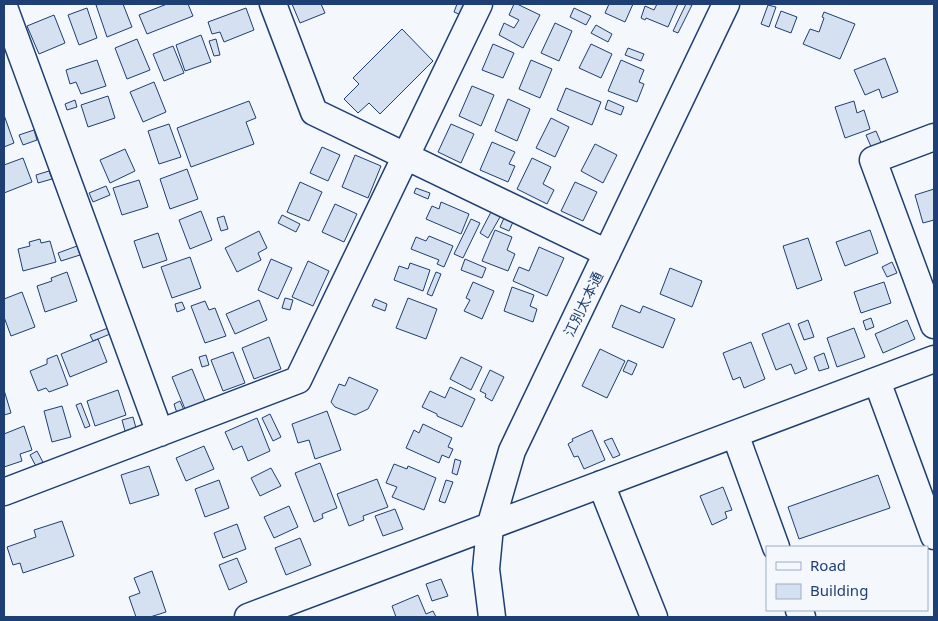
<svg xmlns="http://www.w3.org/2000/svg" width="938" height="621" font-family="'Noto Sans','Noto Sans JP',sans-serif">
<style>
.building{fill:#d5e0f0;stroke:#1d3f73}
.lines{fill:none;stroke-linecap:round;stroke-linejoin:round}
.minor-casing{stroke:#1d3f73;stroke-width:29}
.minor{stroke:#f4f7fb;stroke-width:26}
.labels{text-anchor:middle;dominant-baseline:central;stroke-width:4;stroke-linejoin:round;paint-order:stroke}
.street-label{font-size:14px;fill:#1d3f73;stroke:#f4f7fb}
</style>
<rect width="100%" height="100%" fill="#f4f7fb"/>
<path class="building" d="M100 4H123L132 27 107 37 96 5Z
M167 4H188L193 16 147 34 139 15Z
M292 4H321L325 13 300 23Z
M457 4H466L461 15 454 12Z
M514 4H517L540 15 523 48 499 35 504 23 514 28 519 20 509 15Z
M609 4H633L625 22 605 13Z
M657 4H678L668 27 646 18 645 20 641 18 645 6 654 10Z
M686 4 692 5 678 33 673 31Z
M768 5 776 7 769 27 761 24Z
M87 8 97 38 79 45 68 15Z
M246 8 254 30 224 42 220 32 212 34 208 22Z
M574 8 591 16 586 25 570 17Z
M781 11 797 17 791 33 775 27Z
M824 12 855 24 840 59 803 44 810 29 819 32 824 18 822 17Z
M54 15 65 43 39 54 27 26Z
M555 23 572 31 559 61 541 53Z
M596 25 612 34 608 42 591 33Z
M402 29 433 61 380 114 369 103 358 113 344 99 359 84 353 78Z
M201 35 211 62 185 71 176 45Z
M137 39 150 70 127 79 115 48Z
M216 39 220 55 214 56 209 41Z
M493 44 514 53 503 78 482 70Z
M591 44 612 54 601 78 579 68Z
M173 46 184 73 164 81 153 54Z
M628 48 644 54 641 61 625 55Z
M885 58 898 92 882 98 879 89 865 95 854 70Z
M97 60 106 86 81 94 76 82 70 84 66 70Z
M531 60 552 69 540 98 519 89Z
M621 60 644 70 639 82 644 84 637 102 608 91Z
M154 82 166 112 143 122 130 92Z
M472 86 494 95 481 126 459 116Z
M566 88 601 102 592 125 557 110Z
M108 96 115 118 88 127 81 105Z
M508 99 530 109 517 141 495 131Z
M75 100 77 107 67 110 65 104Z
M608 100 624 107 621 115 605 109Z
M249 101 256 118 246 122 254 144 191 167 177 128Z
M854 101 857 113 864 110 870 129 845 138 835 107Z
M4 115 14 143 4 147Z
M551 118 569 127 555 157 536 148Z
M169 124 181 157 159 164 148 131Z
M451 124 474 134 461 163 438 152Z
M34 130 37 140 23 145 19 135Z
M876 131 882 145 872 149 866 135Z
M492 142 515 152 509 164 515 166 508 182 480 170Z
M595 144 617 155 603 183 581 171Z
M322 147 340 155 328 181 310 173Z
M125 149 135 171 110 183 100 160Z
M355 155 381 166 368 198 342 187Z
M23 158 32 182 4 193V165Z
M532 158 551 167 543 184 554 190 547 204 517 189Z
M187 169 198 199 170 209 160 179Z
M49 171 52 179 38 183 36 175Z
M139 180 148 207 122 215 113 188Z
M300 182 322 192 309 221 287 212Z
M575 182 597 192 583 221 561 211Z
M106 186 110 195 93 202 89 193Z
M416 188 430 193 428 199 414 193Z
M934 189V220L923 223 915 195Z
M441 202 469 214 461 234 426 219 432 206 439 209Z
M335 204 357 214 344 242 322 232Z
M201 211 212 240 190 249 179 220Z
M491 212 500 217 488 238 480 233Z
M282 215 300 224 296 232 278 223Z
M224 216 228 229 221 231 217 218Z
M504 218 513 222 509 231 500 227Z
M471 219 480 223 463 258 454 254Z
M495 230 512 237 507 250 515 254 508 271 482 261Z
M870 230 878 253 845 266 836 242Z
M259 231 267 248 258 253 261 260 237 272 225 248Z
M158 233 167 260 143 268 134 241Z
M429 236 453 246 444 267 437 264 439 260 411 249 416 237 426 241Z
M808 238 822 280 797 289 783 246Z
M40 239 41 243 50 241 56 262 23 271 18 249 30 246 29 242Z
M77 246 80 255 61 261 58 253Z
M539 247 564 258 547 296 513 281 519 267 529 271Z
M190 257 201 288 172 298 161 267Z
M271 259 292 268 278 299 258 290Z
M465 259 486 268 482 278 461 270Z
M308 261 329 271 313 306 292 297Z
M892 262 897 273 887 277 882 267Z
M410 263 430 270 423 291 394 280 399 266 408 269Z
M670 268 702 281 692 307 660 294Z
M67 272 77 301 45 312 37 286 52 281 51 278Z
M436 272 441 274 432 296 427 294Z
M473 282 494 291 482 319 464 311 470 300 466 298Z
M884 282 891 303 861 313 854 292Z
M512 287 534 295 530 306 537 309 533 322 504 311Z
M22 292 35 327 11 336 4 317V299Z
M285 298 293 300 290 310 282 308Z
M408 298 437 309 426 339 396 328Z
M375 299 387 304 385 311 372 306Z
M259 300 267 320 235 334 226 314Z
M205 301 209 310 215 308 226 336 205 343 191 306Z
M182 302 185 309 177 312 175 304Z
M621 305 640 313 643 306 675 319 663 348 612 327Z
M871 318 874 327 866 330 863 321Z
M808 320 814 337 804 340 798 324Z
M907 320 915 339 883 353 875 334Z
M789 323 807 369 795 374 791 364 776 370 762 334Z
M108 328 110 334 93 341 90 335Z
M854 328 865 357 837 367 827 338Z
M269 337 281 369 254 379 242 348Z
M98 339 107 362 70 377 61 354Z
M751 342 765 379 744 388 740 377 733 380 723 353Z
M600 349 625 361 607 398 582 386Z
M233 352 245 383 223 391 211 360Z
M824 353 829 368 819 371 814 357Z
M57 355 68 385 49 392 46 388 38 391 30 371 47 364V359Z
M206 355 209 365 202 367 199 357Z
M461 357 482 367 471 390 450 379Z
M628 360 637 364 632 375 623 371Z
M192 369 205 401 185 409 172 377Z
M490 370 504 377 492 401 485 397 486 394 480 391Z
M349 377 378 390 368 409 355 415 335 407 331 402 339 384 345 386Z
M450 387 475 399 462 427 437 416V414L422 407 430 391 445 398Z
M4 390 11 413 4 415Z
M118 390 126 415 95 426 87 401Z
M180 401 184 410 177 413 174 404Z
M81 403 90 426 85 428 76 405Z
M62 406 71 437 52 442 44 411Z
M327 411 341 450 315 459 309 440 298 443 292 424Z
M270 414 281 437 273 441 262 418Z
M133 417 136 428 125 431 122 420Z
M257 418 270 451 248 461 242 446 233 450 225 432Z
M423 424 452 438 448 447 453 449 449 458 442 455 439 463 406 448 414 430 419 433Z
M24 426 32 450 20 454 22 461 4 467V434Z
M592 430 605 460 584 469 578 456 574 457 568 444 573 441 572 439Z
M612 438 620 455 613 458 604 441Z
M204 446 214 469 186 481 176 458Z
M37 451 45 466 38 470 30 455Z
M455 459 461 461 457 475 452 473Z
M320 463 337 508 322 514 323 518 314 522 295 473Z
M394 464 407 469 408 466 436 478 424 510 392 497 397 487 386 483Z
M149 466 159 495 130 504 121 475Z
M271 468 281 486 260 496 251 478Z
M878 475 890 508 799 539 788 507Z
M377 479 388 507 363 516 364 520 349 526 337 494Z
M219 480 229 508 205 517 195 489Z
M446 480 453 482 445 503 439 501Z
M723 487 732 510 725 512 727 518 712 525 700 496Z
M289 506 298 527 274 538 264 517Z
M395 509 403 529 383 536 375 516Z
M62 521 74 556 23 573 20 563 13 565 7 547 36 537 34 530Z
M237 524 246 549 223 558 214 533Z
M300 538 311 565 286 575 275 548Z
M237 558 247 582 229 590 219 565Z
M152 571 166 612 150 617H136L129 597 140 593 134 578Z
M441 579 448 596 432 601 426 584Z
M418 595 426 614 433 611 436 617H396L392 606Z"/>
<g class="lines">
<g class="minor-casing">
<path id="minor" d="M273 4 314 112 607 253
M4 7 160 433
M934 137 873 160 934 325
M877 381 934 536
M735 434 776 547
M601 484 654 617
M4 492 298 380 479 4
M799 610 802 617
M248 617 934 359
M492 617 486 569 490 527 512 451 726 4"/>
</g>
<use href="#minor" class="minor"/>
</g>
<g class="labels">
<g class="street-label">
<text transform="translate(583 304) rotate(-64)">江別太本通</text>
</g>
</g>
<rect width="938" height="621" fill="none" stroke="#1d3f73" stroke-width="10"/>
<rect x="766" y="546" width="162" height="65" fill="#f4f7fb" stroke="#9eadc5"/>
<rect x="776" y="562" width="25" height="8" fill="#f4f7fb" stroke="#9eadc5"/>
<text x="810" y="571" font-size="15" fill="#1d3f73">Road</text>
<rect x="776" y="584" width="25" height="15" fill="#d5e0f0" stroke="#9eadc5"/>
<text x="810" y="596" font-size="15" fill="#1d3f73">Building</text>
</svg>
